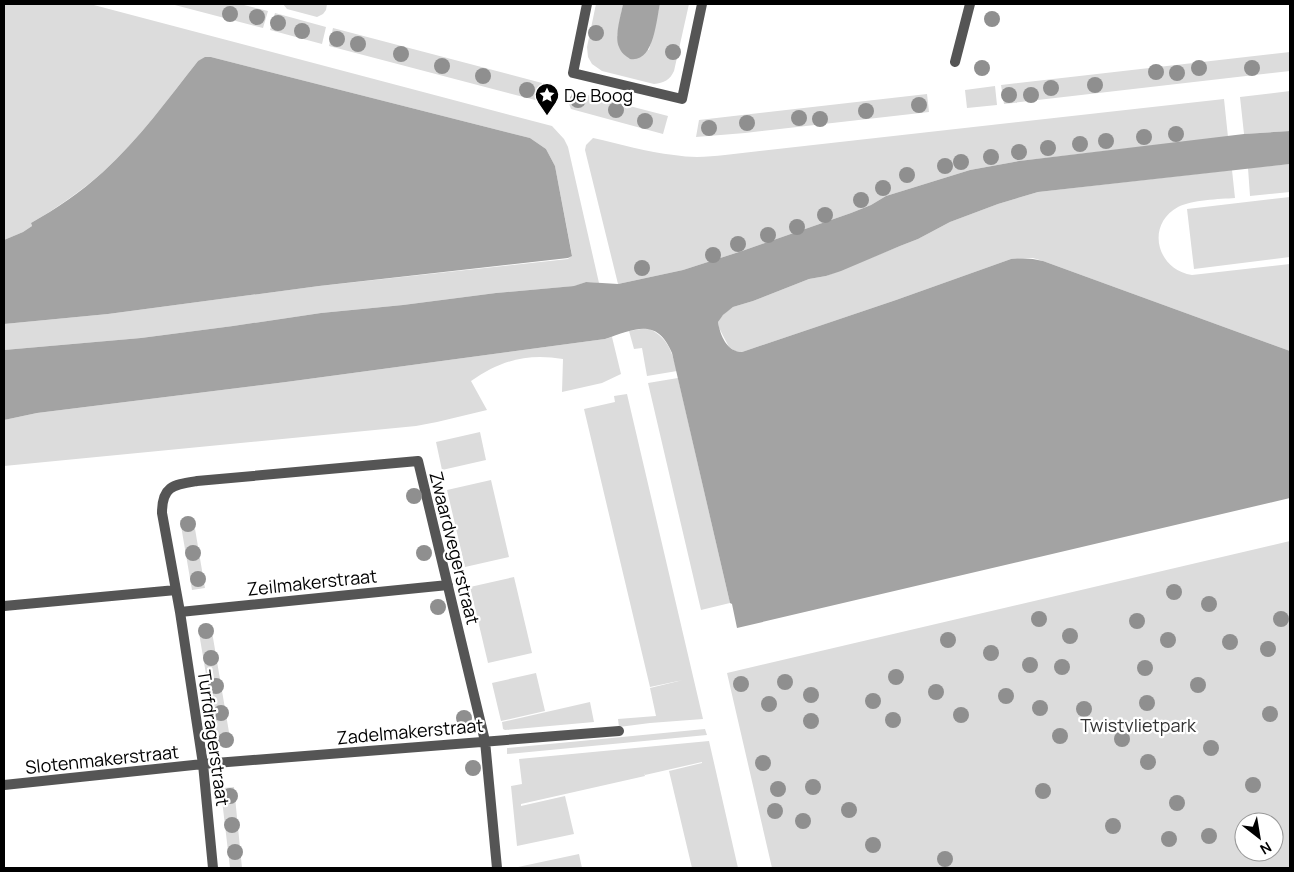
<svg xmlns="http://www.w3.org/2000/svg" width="1294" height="872" font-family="Manrope,sans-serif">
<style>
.green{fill:#dcdcdc;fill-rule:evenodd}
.water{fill:#a3a3a3}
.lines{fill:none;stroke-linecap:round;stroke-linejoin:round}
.street{stroke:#555;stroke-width:10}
.tree{fill:#8f8f8f}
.labels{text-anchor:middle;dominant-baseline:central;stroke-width:4.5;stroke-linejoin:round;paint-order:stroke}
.poi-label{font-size:18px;fill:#000;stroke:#fff;text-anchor:start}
.street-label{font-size:18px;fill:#000;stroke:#fff}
.park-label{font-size:18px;fill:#333;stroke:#fff}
</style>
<rect width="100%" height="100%" fill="#fff"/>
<path class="green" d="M4 4H90L552 126 564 139 568 147 599 283 586 282 575 286 496 293 403 305 321 313 233 326 141 338 4 350V324L108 314 319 286 568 259 572 255 555 166 546 149 530 138 211 57 198 61C168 99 139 139 103 172 81 191 57 208 31 223L32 226 23 232 4 240Z
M171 4H240L268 11 263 28Z
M283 4H327L326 10 323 14 317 17 287 9Z
M596 4H623L617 36 649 50 660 4H689L674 71C670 80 664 83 654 84L602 71 592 64 588 57 587 47Z
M275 13 326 27 322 44 270 30Z
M333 28 542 83 539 101 329 46Z
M1290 52V71L1004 104 1001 85Z
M995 86 997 105 967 108 965 90Z
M572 91 668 116 663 134 571 109 569 104Z
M1290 91V131L1244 134 1240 97Z
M927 94 929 112 745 133 696 137 699 120Z
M1224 99 1228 137 1019 161 970 170 886 196 871 205 851 213 742 251 683 270 618 284 585 150 586 145 593 138C620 144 647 152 674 155 691 158 708 157 725 155Z
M1290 164V192L1250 196 1248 168Z
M1232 170 1235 198C1220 199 1191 200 1178 207 1145 225 1157 270 1192 275L1290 264V351L1043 261 1033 258 1011 259 896 300 742 352 735 351 729 347 719 328 718 322 720 318 726 312 733 307 753 301 809 279 826 276 900 246 918 239 950 222 998 204 1038 192Z
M1290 197V257L1194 269 1187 209Z
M647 328C667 336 672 351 677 371L647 376 642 348 634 349 629 331Z
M612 337 621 374 602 383 562 392 563 359C528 353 501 360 471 381L487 410 437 422 416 426 4 466V420L37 413 286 382 605 339Z
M678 378 730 603 701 610 648 383Z
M627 394 703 719 650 723 619 727 618 719 656 716 650 688 683 680 650 687 584 409 615 402 614 396Z
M480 432 486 460 442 470 436 442Z
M491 480 509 557 465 567 447 490Z
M193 517 205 588 192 590 180 520Z
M1290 541V868H772L727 673ZM1244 822H1274V852H1244Z
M514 577 532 653 488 663 470 587Z
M211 626 231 744 220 745 218 735H215L216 733 199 633H201L200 628Z
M536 673 545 711 501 721 492 683Z
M590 702 594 722 505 730 503 729 502 722Z
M705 729 707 735 507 754V748Z
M709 741 738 868H692L669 771 702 763V762L645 775 644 773 645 776 521 804V806L565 796 574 834 517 846 511 786 522 784 519 759Z
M234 787 242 868H230L222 800 224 799 223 788Z
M579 854 582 868H518V867Z"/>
<path class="water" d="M623 4H660C656 21 654 63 630 59 626 56 621 53 619 47 614 37 621 15 623 4Z
M205 57H211L530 138 546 149 555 166 572 256 568 258 319 286 108 314 4 324V240L23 232 32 226 31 223C56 209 81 192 103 172 139 139 168 99 198 61Z
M1290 131V164L1038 192 998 204 950 222 918 239 900 246 841 271 826 276 809 279 753 301 733 307 723 315 718 322C720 335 727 352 742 352L896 300 1011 259C1022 258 1032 258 1043 261L1290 351V498L737 628 732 604 730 603 672 353C657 317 635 329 605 339L286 382 37 413 4 420V350L141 338 233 326 321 313 403 305 496 293 574 286 586 282 618 284 683 270 742 251 851 213 871 205 886 196 970 170 1019 161 1244 134Z"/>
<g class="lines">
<path class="street" d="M587 4 573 73 682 99 702 4
M955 62 970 4
M4 606 176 590
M180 612 448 585
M4 785 203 764 619 731
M213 868 203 764 180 612 162 513C162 486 173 485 197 481L418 461 485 741 497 868"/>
</g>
<g class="tree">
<circle cx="230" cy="14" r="8"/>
<circle cx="257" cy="17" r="8"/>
<circle cx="992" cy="19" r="8"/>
<circle cx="278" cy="23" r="8"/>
<circle cx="302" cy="31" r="8"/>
<circle cx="596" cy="33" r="8"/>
<circle cx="337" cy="39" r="8"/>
<circle cx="358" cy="44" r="8"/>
<circle cx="673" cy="52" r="8"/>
<circle cx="401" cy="54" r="8"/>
<circle cx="442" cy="66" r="8"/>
<circle cx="982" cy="68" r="8"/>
<circle cx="1199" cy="68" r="8"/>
<circle cx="1252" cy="68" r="8"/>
<circle cx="1156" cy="72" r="8"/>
<circle cx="1177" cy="73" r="8"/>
<circle cx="483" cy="76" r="8"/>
<circle cx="1095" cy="85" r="8"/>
<circle cx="1051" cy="88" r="8"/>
<circle cx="527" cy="90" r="8"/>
<circle cx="1009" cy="95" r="8"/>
<circle cx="1031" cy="95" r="8"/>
<circle cx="578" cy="100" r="8"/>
<circle cx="919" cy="105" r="8"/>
<circle cx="616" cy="110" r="8"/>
<circle cx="866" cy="111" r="8"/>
<circle cx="799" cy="118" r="8"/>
<circle cx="820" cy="119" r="8"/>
<circle cx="645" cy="121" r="8"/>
<circle cx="747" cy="123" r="8"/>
<circle cx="709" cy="128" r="8"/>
<circle cx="1176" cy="134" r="8"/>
<circle cx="1144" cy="137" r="8"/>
<circle cx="1106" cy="141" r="8"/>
<circle cx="1080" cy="144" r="8"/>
<circle cx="1048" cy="148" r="8"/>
<circle cx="1019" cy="152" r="8"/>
<circle cx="991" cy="157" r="8"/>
<circle cx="961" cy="162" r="8"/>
<circle cx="945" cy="166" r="8"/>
<circle cx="907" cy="175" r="8"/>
<circle cx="883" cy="188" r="8"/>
<circle cx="861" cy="200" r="8"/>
<circle cx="825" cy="215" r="8"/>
<circle cx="797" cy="227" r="8"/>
<circle cx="768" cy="235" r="8"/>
<circle cx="738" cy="244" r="8"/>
<circle cx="713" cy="255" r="8"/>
<circle cx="642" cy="268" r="8"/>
<circle cx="414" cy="496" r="8"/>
<circle cx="188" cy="524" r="8"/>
<circle cx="193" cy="553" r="8"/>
<circle cx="424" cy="553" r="8"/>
<circle cx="198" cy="579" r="8"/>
<circle cx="1174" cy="592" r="8"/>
<circle cx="1209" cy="604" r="8"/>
<circle cx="438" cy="607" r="8"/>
<circle cx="1039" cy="619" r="8"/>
<circle cx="1281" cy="619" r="8"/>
<circle cx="1137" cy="621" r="8"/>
<circle cx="206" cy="631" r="8"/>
<circle cx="1070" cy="636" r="8"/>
<circle cx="948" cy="640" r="8"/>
<circle cx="1168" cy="640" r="8"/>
<circle cx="1230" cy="642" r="8"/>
<circle cx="1268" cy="649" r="8"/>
<circle cx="991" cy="653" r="8"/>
<circle cx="211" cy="658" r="8"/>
<circle cx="1030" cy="665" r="8"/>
<circle cx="1062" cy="667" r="8"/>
<circle cx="1145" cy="668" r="8"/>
<circle cx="896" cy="677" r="8"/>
<circle cx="785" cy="682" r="8"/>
<circle cx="741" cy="684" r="8"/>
<circle cx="1198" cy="685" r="8"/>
<circle cx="216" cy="686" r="8"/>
<circle cx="936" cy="692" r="8"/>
<circle cx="811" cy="695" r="8"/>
<circle cx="1006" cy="696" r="8"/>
<circle cx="873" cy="701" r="8"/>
<circle cx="1147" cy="703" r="8"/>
<circle cx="769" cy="704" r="8"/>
<circle cx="1040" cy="708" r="8"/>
<circle cx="1084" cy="709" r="8"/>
<circle cx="221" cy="713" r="8"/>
<circle cx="1270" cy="714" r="8"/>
<circle cx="961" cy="715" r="8"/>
<circle cx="464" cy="718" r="8"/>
<circle cx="893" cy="720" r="8"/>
<circle cx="811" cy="721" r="8"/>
<circle cx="1060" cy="736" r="8"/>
<circle cx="1122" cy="739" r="8"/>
<circle cx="226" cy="740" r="8"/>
<circle cx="1211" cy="748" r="8"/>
<circle cx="1148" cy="762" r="8"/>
<circle cx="763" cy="763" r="8"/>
<circle cx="473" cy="768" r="8"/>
<circle cx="1253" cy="785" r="8"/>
<circle cx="813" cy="787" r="8"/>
<circle cx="778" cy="789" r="8"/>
<circle cx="1043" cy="791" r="8"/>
<circle cx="230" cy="796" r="8"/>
<circle cx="1177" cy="803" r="8"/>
<circle cx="849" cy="810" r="8"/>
<circle cx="775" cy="811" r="8"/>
<circle cx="803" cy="821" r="8"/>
<circle cx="232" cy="825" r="8"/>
<circle cx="1113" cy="826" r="8"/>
<circle cx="1209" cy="836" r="8"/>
<circle cx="1169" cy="839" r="8"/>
<circle cx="873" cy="845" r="8"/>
<circle cx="235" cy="852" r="8"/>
<circle cx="945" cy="859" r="8"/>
</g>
<defs>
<g id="sight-pin" transform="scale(1.25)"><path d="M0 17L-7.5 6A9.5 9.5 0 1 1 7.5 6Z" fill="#000" stroke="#fff"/><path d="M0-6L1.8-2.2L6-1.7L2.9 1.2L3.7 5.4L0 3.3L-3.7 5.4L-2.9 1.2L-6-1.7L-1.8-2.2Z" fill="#fff"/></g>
</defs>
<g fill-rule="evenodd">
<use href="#sight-pin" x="547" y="95"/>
</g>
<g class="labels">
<g class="poi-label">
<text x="564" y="95">De Boog</text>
</g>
<g class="street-label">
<text transform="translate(455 548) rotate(76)">Zwaardvegerstraat</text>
<text transform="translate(312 582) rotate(-6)">Zeilmakerstraat</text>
<text transform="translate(410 731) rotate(-5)">Zadelmakerstraat</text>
<text transform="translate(214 738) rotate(82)">Turfdragerstraat</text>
<text transform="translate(102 759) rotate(-6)">Slotenmakerstraat</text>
</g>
<g class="park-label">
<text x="1138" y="725">Twistvlietpark</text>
</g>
</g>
<rect width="1294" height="872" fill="none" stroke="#000000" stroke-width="10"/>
<g transform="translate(1259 837) rotate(149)"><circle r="24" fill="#ffffff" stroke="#999999"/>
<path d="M0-4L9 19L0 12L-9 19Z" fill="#000000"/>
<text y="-8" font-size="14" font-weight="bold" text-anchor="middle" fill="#000000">N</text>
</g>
</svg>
